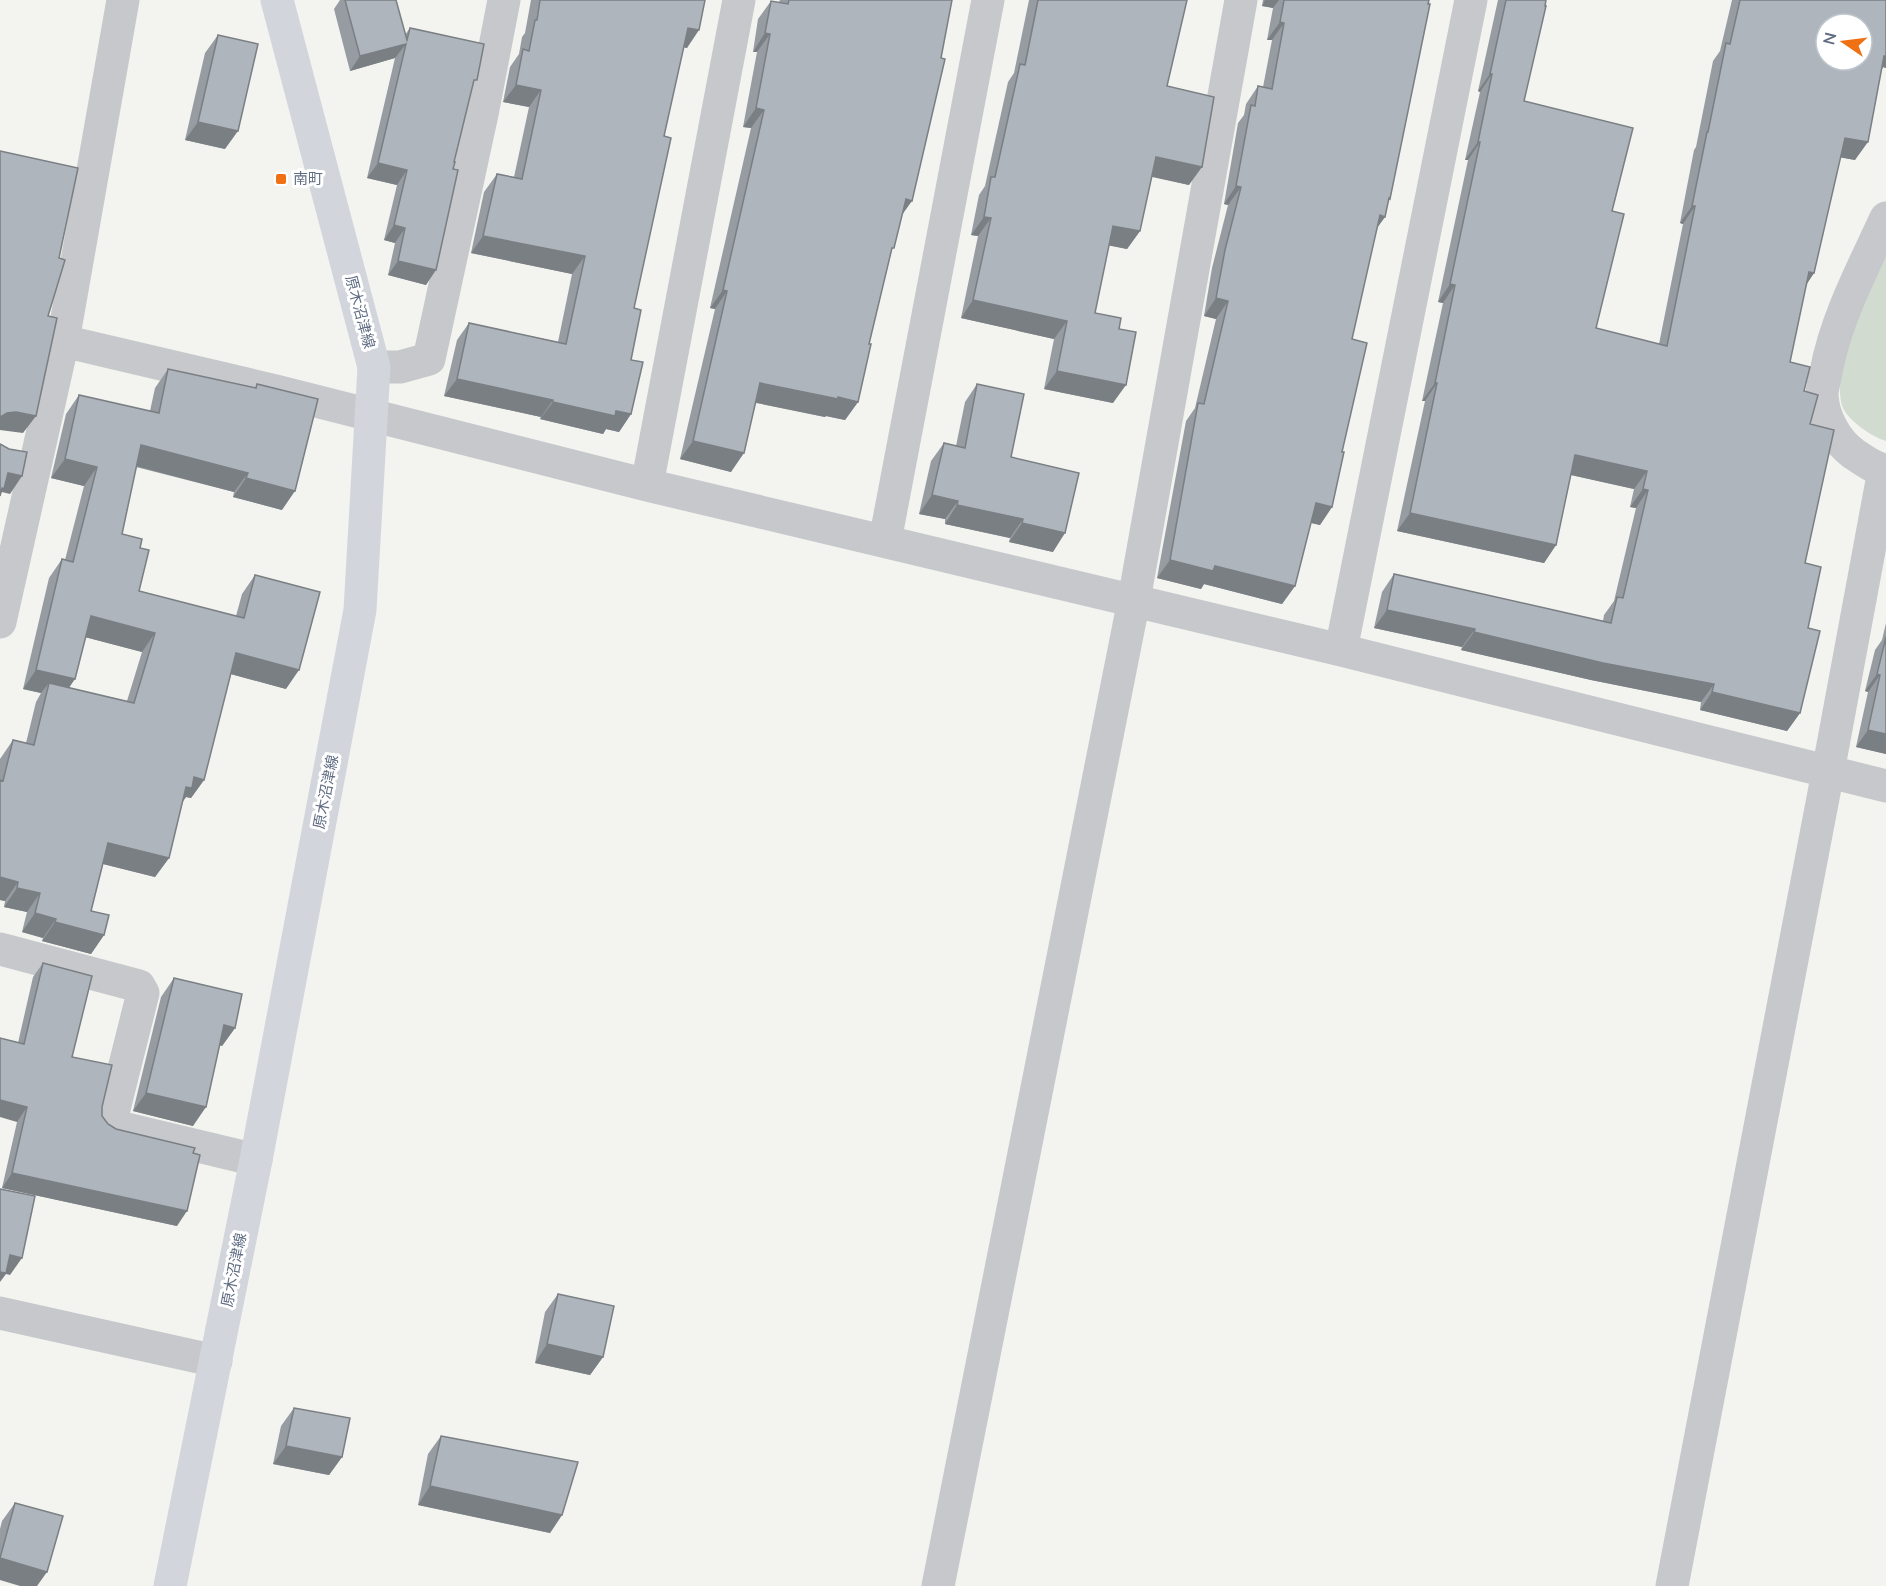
<svg xmlns="http://www.w3.org/2000/svg" width="1886" height="1586" font-family="'Nunito Sans','Noto Sans JP',sans-serif">
<style>
.green{fill:#d2dbd0}
.lines{fill:none;stroke-linecap:round;stroke-linejoin:round}
.minor{stroke:#c6c8cc;stroke-width:33}
.major{stroke:#d2d6dc;stroke-width:33}
.wall{fill:#969ca2;fill-rule:evenodd}
.shaded-wall{fill:#7a7f84}
.building{fill:#afb5bc;stroke:#7a7f84;stroke-width:1.5;fill-rule:evenodd}
.poi-dot{fill:#f07014;stroke:#fff;stroke-width:2}
.labels{text-anchor:middle;dominant-baseline:central;stroke-width:6;stroke-linejoin:round;paint-order:stroke}
.poi-label{font-size:15px;fill:#606d83;stroke:#fff;text-anchor:start}
.street-label{font-size:15px;fill:#606d83;stroke:#fff}
</style>
<rect width="100%" height="100%" fill="#f3f4ef"/>
<path class="green" d="M1886 249V441C1872 437 1849 421 1843 408 1828 370 1870 285 1886 249Z"/>
<g class="lines">
<path class="minor" d="M1886 218C1863 268 1836 318 1826 372 1825 379 1822 388 1822 395 1823 417 1836 441 1854 454 1863 460 1875 469 1886 470
M63 341 276 391 647 485 1341 650 1886 786
M374 367H400L429 359 482 114 504 0
M647 485 739 0
M885 541 988 0
M0 622 63 341 123 0
M1341 650 1471 0
M0 949 139 986 143 993 110 1125 256 1160
M0 1313 216 1361
M938 1586 1134 600 1241 0
M1672 1586 1828 772 1884 470"/>
<path class="major" d="M170 1586 256 1160 360 610 374 367 277 0"/>
</g>
<path class="wall" d="M340 0H396L405 35 410 28 472 87 454 162 426 285 388 275 395 243 384 240 397 185 367 178 395 58 350 71 334 9Z
M531 0H705L687 48 684 47 664 136 634 308 631 360V414L619 432 606 429 603 434 540 419 541 417 444 396 457 340 469 323 558 342 572 274 471 253 484 192 497 174 514 177 529 107 503 102 510 67 519 54 522 37 525 33Z
M780 0H952L902 215 891 253 869 344 858 402 845 420 826 416 825 417 756 403 731 472 680 459 715 309 710 308 751 128 743 127 757 52H753L758 19 771 1 779 2Z
M1029 0H1187L1167 86 1189 185 1151 176 1140 231 1127 249 1109 245 1095 313 1119 329 1113 403 1044 389 1054 339 961 318 978 236 971 235 979 195 985 186 1008 82 1014 73Z
M1263 0H1429L1385 217 1377 227 1352 339 1342 452 1332 507 1320 525 1311 523 1295 586 1282 604 1204 584 1201 589 1157 578 1186 421 1195 408 1216 319 1204 316 1212 268 1228 205 1224 204 1238 123 1244 115 1246 104 1258 86 1263 87 1272 40H1267L1273 8 1262 6Z
M1498 0H1546L1524 101 1612 211 1596 328 1659 344 1683 224 1680 223 1694 150 1696 147 1713 61 1720 51 1732 0H1886V68L1883 67 1881 71 1855 160 1840 157 1814 273 1806 285 1790 362 1804 391 1810 424 1805 563 1808 628 1800 713 1787 731 1700 710 1701 702 1591 680 1461 650 1462 647 1374 628 1382 592 1394 574 1603 621 1604 615 1614 601 1636 508 1630 507 1634 489 1571 475 1556 545 1544 563 1397 531 1425 401H1422L1443 303 1438 302 1468 160H1465L1480 92 1478 91Z
M218 35 225 149 185 140 205 53Z
M168 369 255 388 257 384 282 510 233 497 234 492 136 467 122 534 140 548 139 591 236 616 242 594 255 575 286 689 231 674 204 780 191 798 186 797 183 801 169 858 155 877 103 864 91 911 104 935 91 954 42 941 43 938 22 932 27 912 4 907 5 901 0 900V759L13 740 26 743 36 702 41 693 23 689 49 578 62 559 65 560 84 486 51 478 66 414 79 395 150 411 155 388ZM85 637 142 652 127 701 69 688Z
M977 384 1011 457 1053 552 1009 542 1010 538 945 524V519L919 514 931 461 944 443 956 446 965 402Z
M1886 623V754L1856 747 1868 692 1865 691 1875 650 1882 640Z
M43 963 72 1057 102 1107V1116L177 1226 2 1188 17 1122 18 1043 33 977Z
M174 978 235 1028 222 1046 220 1045 193 1126 133 1111 161 997Z
M558 1294 603 1357 590 1375 535 1363 545 1312Z
M294 1408 342 1457 329 1475 273 1464 281 1426Z
M441 1436 562 1515 550 1533 418 1505 428 1454Z
M15 1503 0 1580V1529L2 1521Z"/>
<path class="shaded-wall" d="M1265 0H1279L1273 8 1262 6Z
M1280 22 1284 23 1272 40H1267Z
M688 28 699 30 687 48 676 46Z
M765 33 770 34 757 52H753Z
M406 44 395 58 350 71 360 56Z
M1884 56H1886V68L1883 67 1878 75Z
M1490 74H1492L1480 92 1478 91Z
M516 85 541 90 529 107 503 102Z
M756 108 764 110 751 128 743 127Z
M198 122 238 131 225 149 185 140Z
M1845 138 1868 142 1855 160 1832 156Z
M1478 142H1480L1468 160H1465Z
M1156 157 1202 167 1189 185 1143 175Z
M378 163 407 170 397 185 367 178Z
M1236 186 1241 187 1228 205 1224 204Z
M906 199 912 201 899 219Z
M1692 206H1695L1683 224 1680 223Z
M1380 215 1385 217 1372 235Z
M984 217 991 218 978 236 971 235Z
M394 225 405 228 395 243 384 240Z
M1113 226 1140 231 1127 249 1101 244Z
M483 236 585 256 572 274 471 253Z
M398 261 436 270 426 285 388 275Z
M1809 272 1814 273 1802 291Z
M1450 284 1455 285 1443 303 1438 302Z
M723 290 727 291 715 309 710 308Z
M1216 298 1228 301 1216 319 1204 316Z
M973 300 1067 321 1054 339 961 318Z
M1057 371 1126 385 1113 403 1044 389Z
M457 379 553 400 541 417 444 396Z
M760 383 838 397 858 402 845 420 826 416 825 417 748 401Z
M1435 383H1437L1425 401H1422Z
M553 402 616 411 631 414 619 432 606 429 603 434 540 419Z
M16 412 36 416 23 433 0 430V417L7 413Z
M693 441 744 453 731 472 680 459Z
M141 445 248 473 234 492 128 464Z
M1575 455 1647 471 1634 489 1562 473Z
M65 459 97 467 84 486 51 478Z
M8 473 22 476 10 494 2 492 0 494V484Z
M246 478 295 491 282 510 233 497Z
M1643 489 1648 490 1636 508 1630 507Z
M932 495 958 501 945 519 919 514Z
M1316 503 1332 507 1320 525 1303 521Z
M957 505 1023 519 1010 538 945 524Z
M1410 513 1556 545 1544 563 1397 531Z
M1022 523 1065 533 1053 552 1009 542Z
M1170 560 1215 566 1295 586 1282 604 1204 584 1201 589 1157 578Z
M1387 610 1475 629 1462 647 1374 628Z
M91 616 155 633 142 652 77 635Z
M1474 632 1714 684 1701 702 1591 680 1461 650Z
M236 653 299 670 286 689 223 672Z
M36 670 75 679 62 698 49 683 41 693 23 689Z
M1877 674 1880 675 1868 692 1865 691Z
M1712 692 1800 713 1787 731 1700 710Z
M1868 730 1886 734V754L1856 747Z
M194 777 204 780 191 798 186 797 179 807 186 787Z
M108 843 169 858 155 877 95 862Z
M0 877 18 882 5 901 0 900Z
M17 888 40 893 27 912 4 907Z
M35 913 56 919 43 938 22 932Z
M55 922 104 935 91 954 42 941Z
M224 1025 235 1028 222 1046 212 1043Z
M146 1093 206 1107 193 1126 133 1111Z
M0 1100 27 1107 17 1122 0 1117Z
M12 1173 187 1211 177 1226 2 1188Z
M10 1255 22 1258 10 1275 6 1274 0 1282V1269Z
M547 1344 603 1357 590 1375 535 1363Z
M286 1446 342 1457 329 1475 273 1464Z
M430 1486 562 1515 550 1533 418 1505Z
M0 1558 47 1572 37 1586H20L0 1580Z"/>
<path class="building" d="M345 0H396L407 40 410 28 484 44 477 80H474L454 162H455L453 169 458 170 436 270 398 261 405 228 394 225 407 170 378 163 406 44 360 56Z
M540 0H705L699 30 688 28 664 136 671 138 634 308 641 310 631 360 643 362 631 414 616 411 615 416 553 402V400L457 379 469 323 566 344 585 256 483 236 497 174 522 179 541 90 516 85 523 49 529 51 535 20H537Z
M789 0H952L941 58 945 59 912 201 906 199 894 248H892L869 344H871L858 402 838 397V399L760 383 744 453 693 441 727 291 723 290 764 110 756 108 770 34 765 33 771 1 788 4Z
M1038 0H1187L1167 86 1214 97 1202 167 1156 157 1140 231 1113 226 1095 313 1121 318 1119 329 1136 332 1126 385 1057 371 1067 321 973 300 991 218 984 217 991 177H995L1020 64 1025 65Z
M1284 0H1429L1428 4H1430L1390 199 1389 198 1385 217 1380 215 1352 339 1367 343 1342 452H1344L1332 507 1316 503 1295 586 1215 566 1213 571 1170 560 1198 403 1204 404 1228 301 1216 298 1225 250 1241 187 1236 186 1251 105 1255 106 1258 86 1272 89 1284 23 1280 22Z
M1506 0H1546L1545 6H1546L1524 101 1633 128 1612 211 1624 214 1596 328 1667 346 1695 206H1692L1707 132H1708L1726 43 1730 44 1740 0H1886V56H1884L1868 142 1845 138 1814 273 1809 272 1790 362 1810 367 1804 391 1818 395 1810 424 1834 430 1805 563 1821 567 1808 628 1820 631 1800 713 1712 692 1714 684 1603 663 1474 632 1475 629 1387 610 1394 574 1611 623 1617 597 1623 598 1648 490 1643 489 1647 471 1575 455 1556 545 1410 513 1437 383H1435L1455 285 1450 284 1480 142H1478L1492 74H1490ZM1826 24H1862V60H1826Z
M218 35 258 44 238 131 198 122Z
M0 151 78 168 59 258 65 260 48 316 57 318 36 416 16 412 7 413 0 417Z
M168 369 256 388 257 384 318 399 295 491 246 478 248 473 141 445 122 534 142 539 140 548 149 550 139 591 244 618 255 575 320 592 299 670 236 653 204 780 194 777 192 788 186 787 169 858 108 843 91 911 109 915 104 935 55 922 56 919 35 913 40 893 17 888 18 882 0 877V780L3 781 13 740 34 745 49 683 134 703 155 633 91 616 75 679 36 670 62 559 73 562 97 467 65 459 79 395 159 413Z
M977 384 1024 394 1011 457 1079 473 1065 533 1022 523 1023 519 957 505 958 501 932 495 944 443 965 448Z
M0 444 9 449 27 452 22 476 8 473 4 489 2 488 0 496Z
M1886 637V734L1868 730 1880 675 1877 674Z
M43 963 92 976 72 1057 112 1065 102 1107V1116L108 1124 116 1129 195 1148 193 1153 200 1155 187 1211 12 1173 27 1107 0 1100V1038L24 1044Z
M174 978 242 994 235 1028 224 1025 206 1107 146 1093Z
M0 1189 35 1196 22 1258 10 1255 6 1273 0 1272Z
M558 1294 614 1306 603 1357 547 1344Z
M294 1408 350 1418 342 1457 286 1446Z
M441 1436 578 1462 562 1515 430 1486Z
M15 1503 63 1516 47 1572 0 1558Z"/>
<rect class="poi-dot" x="275" y="173" width="12" height="12" rx="3"/>
<g class="labels">
<g class="poi-label">
<text x="293" y="179">南町</text>
</g>
<g class="street-label">
<text transform="translate(360 312) rotate(75)">原木沼津線</text>
<text transform="translate(326 792) rotate(-79)">原木沼津線</text>
<text transform="translate(234 1270) rotate(-79)">原木沼津線</text>
</g>
</g>
<g transform="translate(1844 42) rotate(284)"><circle r="28" fill="#ffffff" stroke="#bfc5cd" stroke-width="1.5"/>
<path d="M0-4.5L10 22L0 15L-10 22Z" fill="#f07014"/>
<text y="-9" font-size="16" font-weight="bold" text-anchor="middle" fill="#606d83">N</text>
</g>
</svg>
